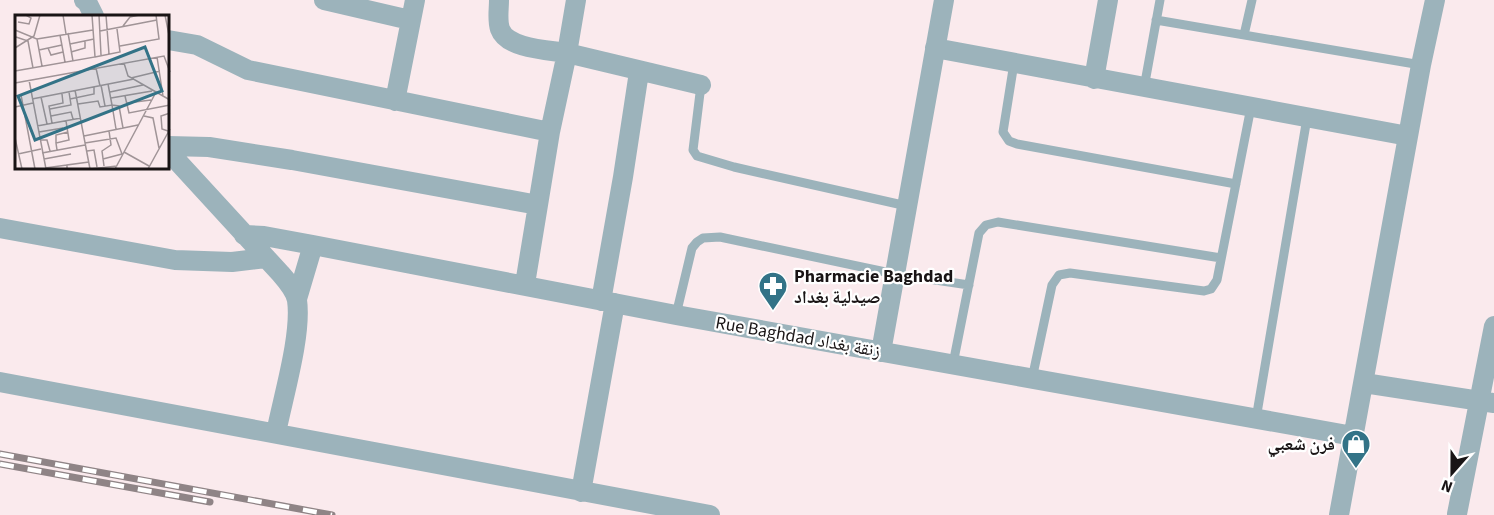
<svg xmlns="http://www.w3.org/2000/svg" width="1494" height="515" font-family="'Source Sans 3','Noto Naskh Arabic',sans-serif">
<style>
.lines{fill:none;stroke-linecap:round;stroke-linejoin:round}
.service{stroke:#9cb3bb;stroke-width:9}
.minor{stroke:#9cb3bb;stroke-width:20}
.rail-casing{stroke:#8f8486;stroke-width:7}
.rail{stroke:#fff;stroke-width:4.5;stroke-dasharray:14;stroke-linecap:butt}
.labels{text-anchor:middle;dominant-baseline:central;stroke-width:4.5;stroke-linejoin:round;paint-order:stroke}
.poi-label{font-size:18px;font-weight:bold;fill:#191415;stroke:#fff;text-anchor:start}
.street-label{font-size:18px;fill:#191415;stroke:#fff}
.inset-road{fill:none;stroke:#a09497;stroke-width:1.5}
.view{fill:#337387;fill-opacity:0.15;stroke:#337387;stroke-width:3}
.inset-edge{fill:none;stroke:#191415;stroke-width:3}
</style>
<rect width="100%" height="100%" fill="#faeaed"/>
<g class="lines">
<path class="service" d="M1156 20 1421 65
M1244 35 1252 0
M1014 63 1003 132 1009 141 1017 144 1236 184
M701 85 693 150 697 156 734 167 907 206
M1144 88 1160 0
M676 315 692 248 697 242 703 238 720 237 895 274 969 285
M953 364 979 233 986 225 998 222 1221 258
M1032 379 1052 285 1059 275 1070 273 1204 291 1211 289 1217 280 1251 107
M1256 419 1307 118"/>
<path class="minor" d="M84 0 87 2 94 16
M324 0 410 20
M499 0C499 10 497 20 500 29 507 49 549 50 567 53L550 132 525 284
M576 0 567 53 701 85
M168 40 197 45 248 70 550 132
M935 48 1408 136
M1094 79 1108 0
M395 101 415 0
M168 146 209 147 292 160 538 205
M168 151 280 273C287 281 295 290 297 300 302 335 283 397 276 433
M0 228 175 260 232 262 266 258
M244 235 264 236 313 245 676 315 1353 436
M297 299 313 245
M601 301 623 177 639 72
M881 352 944 0
M0 382 710 515
M1364 383 1494 403
M581 492 615 303
M1457 514 1494 326
M1339 515 1421 65 1435 0"/>
<g class="rail-casing">
<path id="rail" d="M0 454 332 515
M0 464 210 502"/>
</g>
<use href="#rail" class="rail"/>
</g>
<defs>
<g id="pharmacy-pin" transform="scale(1.5)"><path d="M0 17L-7.5 6A9.5 9.5 0 1 1 7.5 6Z" fill="#337387" stroke="#fff"/><path d="M-2-6h4v4h4v4h-4v4h-4v-4h-4v-4h4Z" fill="#fff"/></g>
<g id="shop-pin" transform="scale(1.5)"><path d="M0 17L-7.5 6A9.5 9.5 0 1 1 7.5 6Z" fill="#337387" stroke="#fff"/><path d="M-5-2.5h2.3a2.7 3.5 0 0 1 5.4 0H5L5.5 6h-11ZM-1.5-2.5h3a1.5 2.3 0 0 0-3 0Z" fill="#fff"/></g>
</defs>
<g fill-rule="evenodd">
<use href="#pharmacy-pin" x="773" y="286"/>
<use href="#shop-pin" x="1356" y="444"/>
</g>
<g class="labels">
<g class="poi-label">
<text x="794" y="276">Pharmacie Baghdad<tspan x="794" dy="21">صيدلية بغداد</tspan></text>
<text x="1335" y="444" text-anchor="end">فرن شعبي</text>
</g>
<g class="street-label">
<text transform="translate(798 337) rotate(10)">Rue Baghdad زنقة بغداد</text>
</g>
</g>
<g transform="translate(15 15)">
<rect width="154" height="154" fill="#faeaed"/>
<path class="inset-road" d="M48 0 51 19M84 0 86 40M91 0 94 39M150 0 155 25M3 7 14 9 16 3 11 0M108 11 115 2 124 0M0 15 22 24 27 51M85 16 142 5M53 18 58 46M45 20 50 47M1 22 13 26 18 53M22 24 78 15M55 29 79 24M105 31 144 24 141 0M0 33 19 21 25 0M33 33 36 40 48 37M24 35 47 30M56 37 70 33V26M80 42 105 37 102 14M142 42 148 81M109 48 113 61 155 85M81 53 85 71M0 56 80 42 77 0M116 63 145 56M14 65 31 154M0 68 149 41 155 57M93 69 97 90 104 91 108 113M86 70 90 91M60 75 75 154M95 77 128 70M6 80 20 154M110 81 114 98 155 90M26 82 32 109M96 83 137 76M17 84 119 64M55 84 79 79V72M112 88 136 85M63 89 83 86 85 92 97 90 101 114M0 92 18 88M35 94 56 90 54 77M36 101 56 97 58 104M129 101 138 103 144 133M37 108 34 91 48 88 47 79M22 111 66 103M153 116 147 114 146 101 155 98M24 117 48 113M69 121 123 110M0 123 7 154M25 125H32L35 136M41 128V120L53 117M70 128 101 123 107 139M42 135 41 128 54 125 51 106M72 136 79 135 82 152M109 137 134 151M27 138 70 130M3 139 26 134M29 144 56 139M88 144 107 139M89 151 87 136 96 130 94 116M30 153 52 150M52 154V150L74 147M75 154 102 151M100 154 140 79M133 154 155 114"/>
<path class="view" d="M130 32 147 76 20 125 3 81Z"/>
<rect width="154" height="154" class="inset-edge"/>
</g>
<g transform="translate(1452 473) rotate(201)" stroke="#ffffff" stroke-width="4.5" paint-order="stroke">
<path d="M0-4.5L10 22L0 15L-10 22Z" fill="#191415"/>
<text y="-9" font-size="16" font-weight="bold" text-anchor="middle" fill="#191415">N</text>
</g>
</svg>
